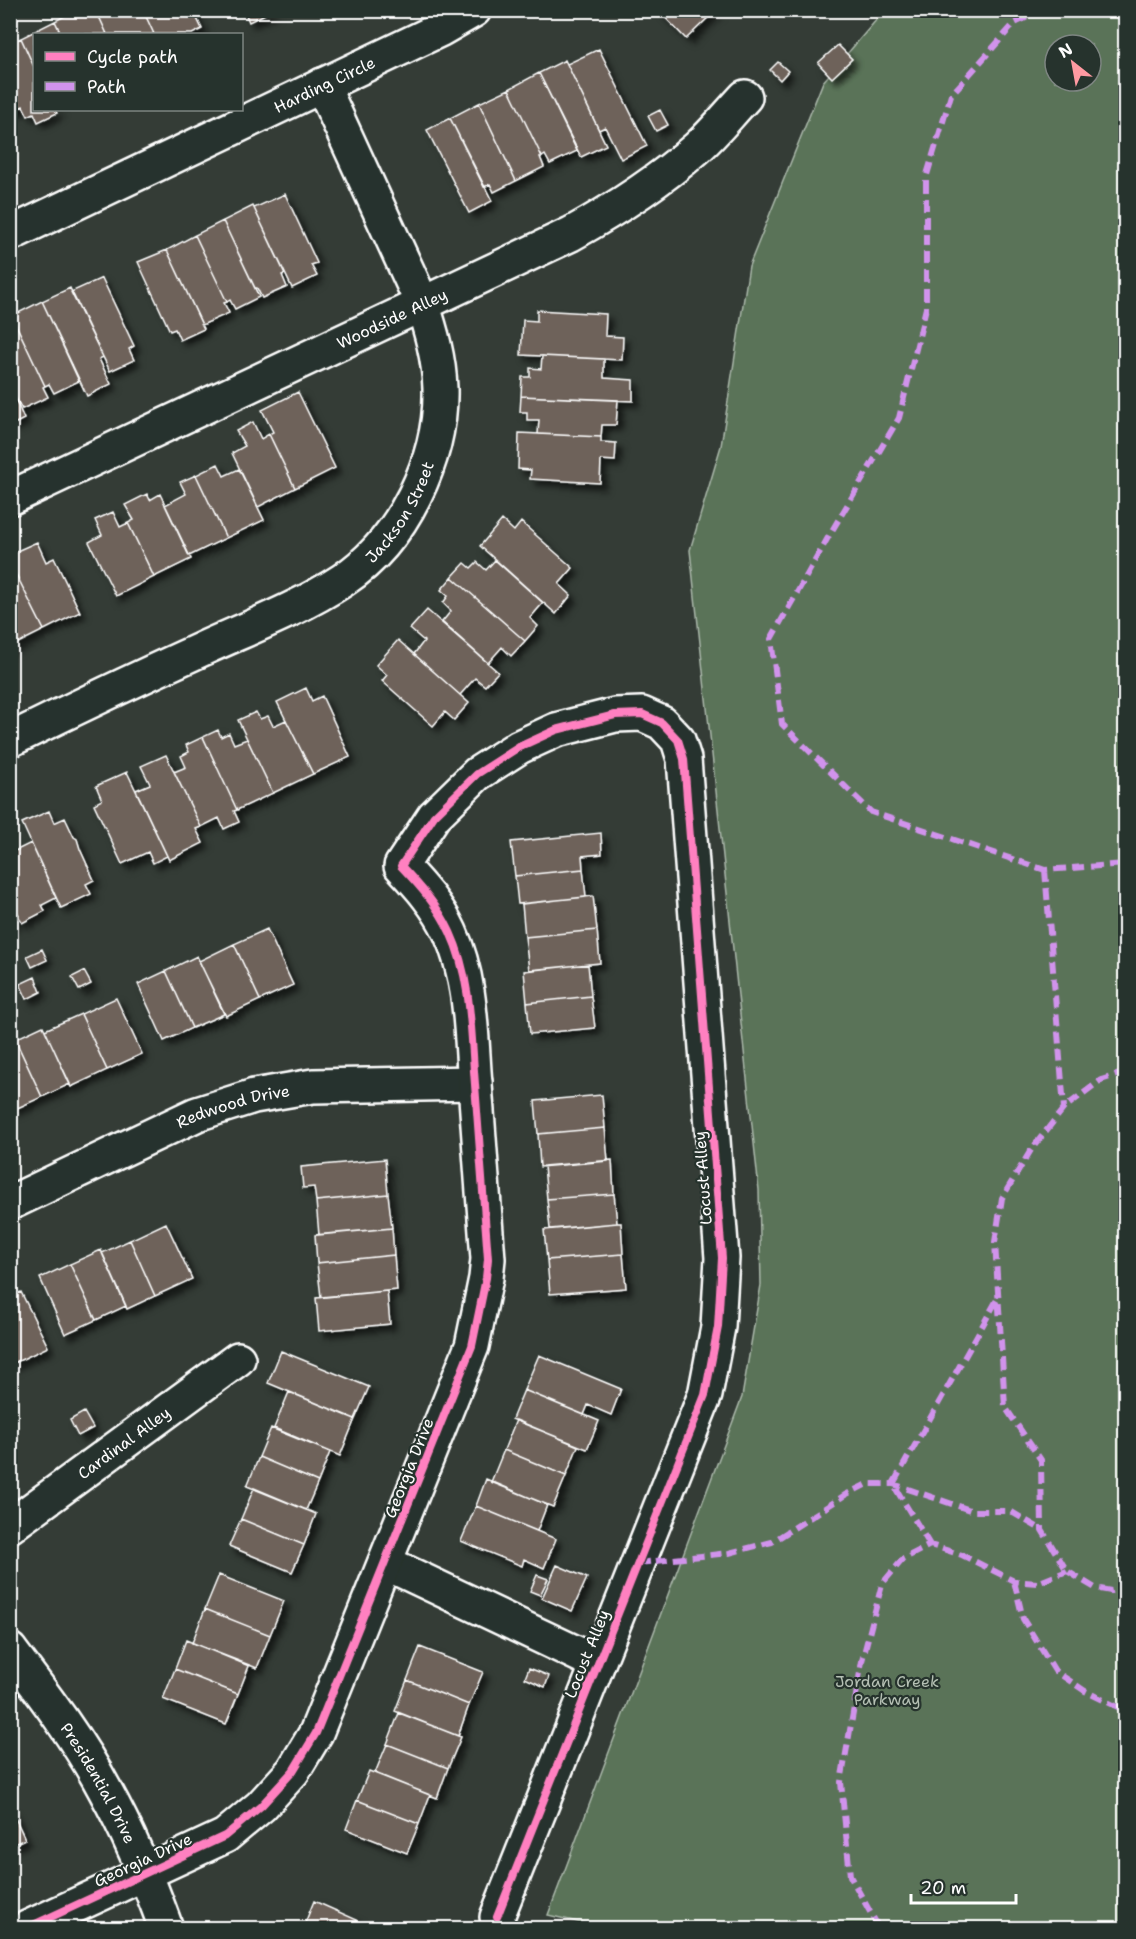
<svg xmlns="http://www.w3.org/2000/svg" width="1136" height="1939" font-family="'Shantell Sans',sans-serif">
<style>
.green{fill:#5a7358;stroke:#acb9ac;stroke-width:1.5;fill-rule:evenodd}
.building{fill:#6e625a;stroke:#fff;stroke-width:1.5;filter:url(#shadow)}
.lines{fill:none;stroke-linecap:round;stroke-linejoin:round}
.minor-casing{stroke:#fff;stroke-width:38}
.tertiary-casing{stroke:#fff;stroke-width:38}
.minor{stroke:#26332d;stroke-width:33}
.tertiary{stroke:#26332d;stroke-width:33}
.quiet{stroke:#d193ec;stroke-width:6;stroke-dasharray:12 6;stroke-linecap:butt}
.cycleway-casing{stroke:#26332d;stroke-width:11}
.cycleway{stroke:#ff80c0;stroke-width:8}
.labels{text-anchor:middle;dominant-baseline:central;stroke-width:4.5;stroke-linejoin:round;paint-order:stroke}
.street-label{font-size:16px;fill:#fff;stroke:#26332d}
.park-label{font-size:16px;fill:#b5c0b4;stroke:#26332d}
</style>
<defs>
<filter id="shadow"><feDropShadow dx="5.5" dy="5.5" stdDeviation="3" flood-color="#0009"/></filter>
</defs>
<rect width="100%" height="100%" fill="#343c36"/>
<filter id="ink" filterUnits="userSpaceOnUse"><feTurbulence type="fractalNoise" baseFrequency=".0167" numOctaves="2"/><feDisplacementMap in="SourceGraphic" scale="12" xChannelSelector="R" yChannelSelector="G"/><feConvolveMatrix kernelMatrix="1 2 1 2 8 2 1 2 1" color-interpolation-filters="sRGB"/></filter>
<g filter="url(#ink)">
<path class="green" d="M884 11H1125V1928H603L548 1915 742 1397 761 1285 759 1190 690 550 721 446 749 266 823 82ZM1055 45H1091V81H1055Z"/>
<path class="building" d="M76 10H96L107 34H61L55 21Z
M96 10H143L154 34H107Z
M143 10H193L202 29 192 34H154Z
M244 10H273L249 22Z
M658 10H716L686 39Z
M55 21 61 34H34V67L21 38Z
M21 38 34 67V110H55L57 113 38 122 34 113 28 116 23 106 10 113V43Z
M838 45 852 59 832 78 818 63Z
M599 49 647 146 621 159 605 127 599 130 567 64Z
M565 60 606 145 581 157 539 73Z
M778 62 788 71 780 80 770 70Z
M539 73 577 151 550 164 545 155 542 157 509 89Z
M509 89 542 157H540L544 167 516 181 479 103Z
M479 103 516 181 494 192 490 184 484 187 450 118Z
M660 110 668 125 656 131 648 116Z
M450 118 492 201 469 213 427 130Z
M285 194 317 263 311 265 317 276 292 288 254 208Z
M253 206 285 274 282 275 287 287 262 298 257 288H255L223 221Z
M223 221 259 297 235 309 230 300 227 302 195 235Z
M195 235 227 302 224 303 229 313 202 325 167 250Z
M167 250 204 329 180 340 175 329 170 331 138 262Z
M102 278 134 346 129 349 134 360 110 371 71 292Z
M70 288 103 357 99 359 111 384 87 396 42 301Z
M42 301 79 381 54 393 49 384 45 386 12 316Z
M537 310 606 314 605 336 623 337 622 360 521 355 523 320 537 321Z
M12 316 45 386 43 387 48 397 22 409 10 387V317Z
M542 356 604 359V378L633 380V401L521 396 522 377H530V368L541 369Z
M10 387 24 419 10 426Z
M298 392 335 468 295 488 269 434 273 432 262 410Z
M521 396 618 400 616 425H602L601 437 538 434 539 420H527V412H520Z
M253 422 261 439 269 434 295 488 258 507 232 453 245 446 236 431Z
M519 433 601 437V442L616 443 615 461 601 460 600 483 530 479 531 470 518 469Z
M218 464 224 476 239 469 264 520 226 538 196 475Z
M196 475 226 538 189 556 165 505 186 494 180 482Z
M147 494 150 500 160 494 191 559 154 577 128 523 134 520 125 505Z
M113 512 120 527 128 523 154 577 116 596 89 542 102 535 95 520Z
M502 520 514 531 521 522 573 568 559 584 571 595 556 614 480 546Z
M37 542 46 562 54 558 80 612 44 630 10 562V554Z
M495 560 543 603 530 618 538 626 525 641 452 577 465 563 471 568 477 562 486 570Z
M10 572 14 578 17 576 44 630 10 647Z
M452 577 525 641 511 656 502 647 488 663 442 622 451 611 443 603 448 596 441 590Z
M427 610 498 672 485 686 475 678 460 695 414 654 424 641 410 629Z
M398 640 469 703 454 720 445 712 433 726 382 681 387 675 376 665Z
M306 688 312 701 322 696 350 757 313 774 277 702Z
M256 712 260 719 268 716 273 726 286 720 313 774 273 793 238 720Z
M218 730 221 737 229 733 234 744 247 739 273 793 237 810 203 737Z
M203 737 237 810 234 811 239 822 224 829 219 818 201 827 174 772 186 767 181 756 189 752 186 745Z
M166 755 201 827 196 829 203 843 169 860 136 790 150 784 141 766Z
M127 772 167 856 153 863 148 852 122 864 94 804 102 800 96 786Z
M49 811 54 823 65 818 74 837 77 839 80 849 94 880 86 884 91 894 61 908 22 823Z
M601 833 602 854 582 856 583 869 515 876 511 842Z
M10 842 15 851 31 843 56 898 42 905 45 911 22 923 10 898Z
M583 869 586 897 518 904 515 876Z
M593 896 597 930 525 937 522 904Z
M10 898 19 915 12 919 15 924 10 926Z
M267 929 293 985 260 1000 234 944Z
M597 930 600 963 529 970 525 937Z
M234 944 260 1000 226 1016 199 961Z
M42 949 47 960 32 967 27 956Z
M197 956 224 1014 192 1028 166 971Z
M588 964 591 996 527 1003 524 971Z
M84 971 91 984 79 990 72 977Z
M166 971 192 1028 164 1041 138 984Z
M35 977 41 992 27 999 20 984Z
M591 996 595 1028 530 1034 527 1003Z
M116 998 142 1054 107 1070 81 1014Z
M81 1014 107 1070 71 1087 45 1030Z
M43 1026 70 1084 42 1097 15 1039Z
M15 1039 42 1097 13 1110 10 1105V1041Z
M602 1095 605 1128 538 1134 535 1101Z
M605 1128 608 1161 540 1167 538 1134Z
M385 1159 388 1194 316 1201 314 1187 303 1188 301 1167Z
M612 1160 614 1194 547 1199 544 1166Z
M388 1194 392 1228 319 1235 316 1201Z
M614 1194 617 1223 550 1229 547 1199Z
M166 1223 192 1279 155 1296 130 1240Z
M617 1223H621L623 1254 547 1260 544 1230Z
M392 1228 394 1255 317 1263 315 1235Z
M130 1240 155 1296 127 1309 102 1253Z
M101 1250 126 1306 96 1320 70 1264Z
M623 1254 626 1288 550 1294 547 1260Z
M394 1255 397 1290 321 1297 317 1263Z
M70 1264 96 1320 65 1334 40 1278Z
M387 1291 390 1324 319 1331 316 1298Z
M21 1292 48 1347 10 1365V1297Z
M281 1351 369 1387 355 1419 268 1383Z
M539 1355 621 1389 611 1415 588 1405 584 1415 524 1390Z
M524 1390 599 1421 587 1449 512 1419Z
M289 1392 355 1419 340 1456 274 1428Z
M84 1412 93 1428 78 1436 70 1420Z
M516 1420 578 1446 566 1476 504 1450Z
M271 1428 330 1452 318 1482 259 1457Z
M504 1450 566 1476 553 1507 491 1482Z
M259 1457 318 1482 306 1510 247 1486Z
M486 1479 547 1505 537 1531 476 1506Z
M254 1488 316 1514 304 1545 241 1519Z
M476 1506 556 1539 544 1568 524 1559 522 1566 461 1541Z
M241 1519 304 1545 292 1572 229 1546Z
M557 1565 587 1578 572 1611 542 1598Z
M219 1575 284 1601 270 1635 205 1609Z
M537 1575 548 1579 540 1595 530 1591Z
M205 1609 270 1635 257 1668 192 1643Z
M186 1640 249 1666 238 1694 175 1669Z
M420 1647 483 1672 469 1705 407 1680Z
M529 1668 549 1676 545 1687 525 1678Z
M175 1669 238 1694 226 1724 163 1699Z
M407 1680 469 1705 458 1736 395 1711Z
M399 1713 461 1737 448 1768 387 1744Z
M387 1744 448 1768 437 1798 375 1773Z
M369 1771 430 1795 419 1824 357 1800Z
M357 1800 419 1824 407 1853 346 1829Z
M10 1807 25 1839 10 1846Z
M314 1901 357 1920 353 1928H303Z"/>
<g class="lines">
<g class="minor-casing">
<g id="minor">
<path id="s1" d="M10 234 441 29 474 10"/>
<path id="s2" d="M10 498 571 234C616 209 658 182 697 148 714 133 729 114 745 97"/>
<path id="s3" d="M10 740C73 709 136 679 200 650 248 628 299 609 343 580 403 540 442 458 440 388 439 358 431 331 422 303L322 85"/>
<path id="s4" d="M10 1203 197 1114 254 1096 313 1086 475 1083"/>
<path id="s5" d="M10 1526 238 1359"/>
<path d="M386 1563 597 1663"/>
<path d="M27 1928 225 1836 261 1806 293 1771 316 1733 472 1346 486 1278 488 1259C483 1197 479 1134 474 1071 471 1025 470 975 450 932 438 906 420 886 401 866L434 816 477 774 519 747 556 730 615 715 642 714 662 723 678 740 684 759 722 1258 718 1327 705 1395 497 1917"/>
</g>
</g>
<g class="tertiary-casing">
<g id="tertiary">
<path id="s6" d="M10 1650C44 1695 79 1741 105 1790 130 1835 149 1881 166 1928"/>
</g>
</g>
<use href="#minor" class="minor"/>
<use href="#tertiary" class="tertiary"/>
<path class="quiet" d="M1043 10 1015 23 951 95 926 178V308L899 418 830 534 771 639 782 724 871 812 1045 870 1126 864
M1045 870 1064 1108
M1126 1072 1101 1080 1064 1108 1031 1150 1002 1198 995 1242 1005 1407 1041 1460 1042 1530 1067 1571 1095 1588 1111 1591 1126 1588
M930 1545 893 1484 998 1298
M638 1563 729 1553 772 1542 845 1495 867 1484H893L973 1511H1010L1042 1530
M1014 1581 1023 1619 1055 1671 1085 1691 1126 1711
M879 1928 850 1876 841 1782 862 1661 882 1584 903 1559 930 1545 962 1555 1014 1581 1038 1583 1067 1571"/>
<g class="cycleway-casing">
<path id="cycleway" d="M27 1928 225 1836 261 1806 293 1771 316 1733 472 1346 486 1278 488 1259C483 1197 479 1134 474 1071 471 1025 470 975 450 932 438 906 420 886 401 866L434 816 477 774 519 747 556 730 615 715 642 714 662 723 678 740 684 759 722 1258 718 1327 705 1395 497 1917"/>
</g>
<use href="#cycleway" class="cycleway"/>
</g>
</g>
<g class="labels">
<g class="street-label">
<text stroke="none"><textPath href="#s1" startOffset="348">Harding Circle</textPath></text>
<text stroke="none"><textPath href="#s2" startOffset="422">Woodside Alley</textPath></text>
<text stroke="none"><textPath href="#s3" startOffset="460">Jackson Street</textPath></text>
<text stroke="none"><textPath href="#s4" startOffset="244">Redwood Drive</textPath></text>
<text transform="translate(703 1178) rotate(-94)">Locust Alley</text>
<text stroke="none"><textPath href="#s5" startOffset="141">Cardinal Alley</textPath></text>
<text transform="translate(409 1468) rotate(-68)">Georgia Drive</text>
<text transform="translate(587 1654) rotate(-68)">Locust Alley</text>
<text stroke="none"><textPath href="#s6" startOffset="160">Presidential Drive</textPath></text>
<text transform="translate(143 1860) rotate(-25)">Georgia Drive</text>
</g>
<g class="park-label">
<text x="887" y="1681">Jordan Creek<tspan x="887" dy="18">Parkway</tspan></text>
</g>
</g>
<rect width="1136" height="1939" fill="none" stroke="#26332d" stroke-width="36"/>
<rect x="18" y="18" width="1100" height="1903" fill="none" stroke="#fff" stroke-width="2" filter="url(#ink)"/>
<rect x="33" y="33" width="210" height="78" fill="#26332d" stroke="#7d8581" stroke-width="1.5"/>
<rect x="45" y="52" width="30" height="9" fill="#ff80c0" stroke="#7d8581" stroke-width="1.5"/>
<text x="87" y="63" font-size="18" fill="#ffffff">Cycle path</text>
<rect x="45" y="82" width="30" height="9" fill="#d193ec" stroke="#7d8581" stroke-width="1.5"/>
<text x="87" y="93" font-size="18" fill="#ffffff">Path</text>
<g transform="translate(1073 63) rotate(329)"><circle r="28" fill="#26332d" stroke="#7d8581" stroke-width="1.5"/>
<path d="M0-4.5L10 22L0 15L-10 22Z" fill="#ff9aa2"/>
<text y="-9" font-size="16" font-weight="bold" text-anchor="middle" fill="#ffffff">N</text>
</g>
<path d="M911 1894v9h105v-9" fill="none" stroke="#ffffff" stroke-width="3"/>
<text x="920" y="1894" font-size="18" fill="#ffffff" stroke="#26332d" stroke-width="4.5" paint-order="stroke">20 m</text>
</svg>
